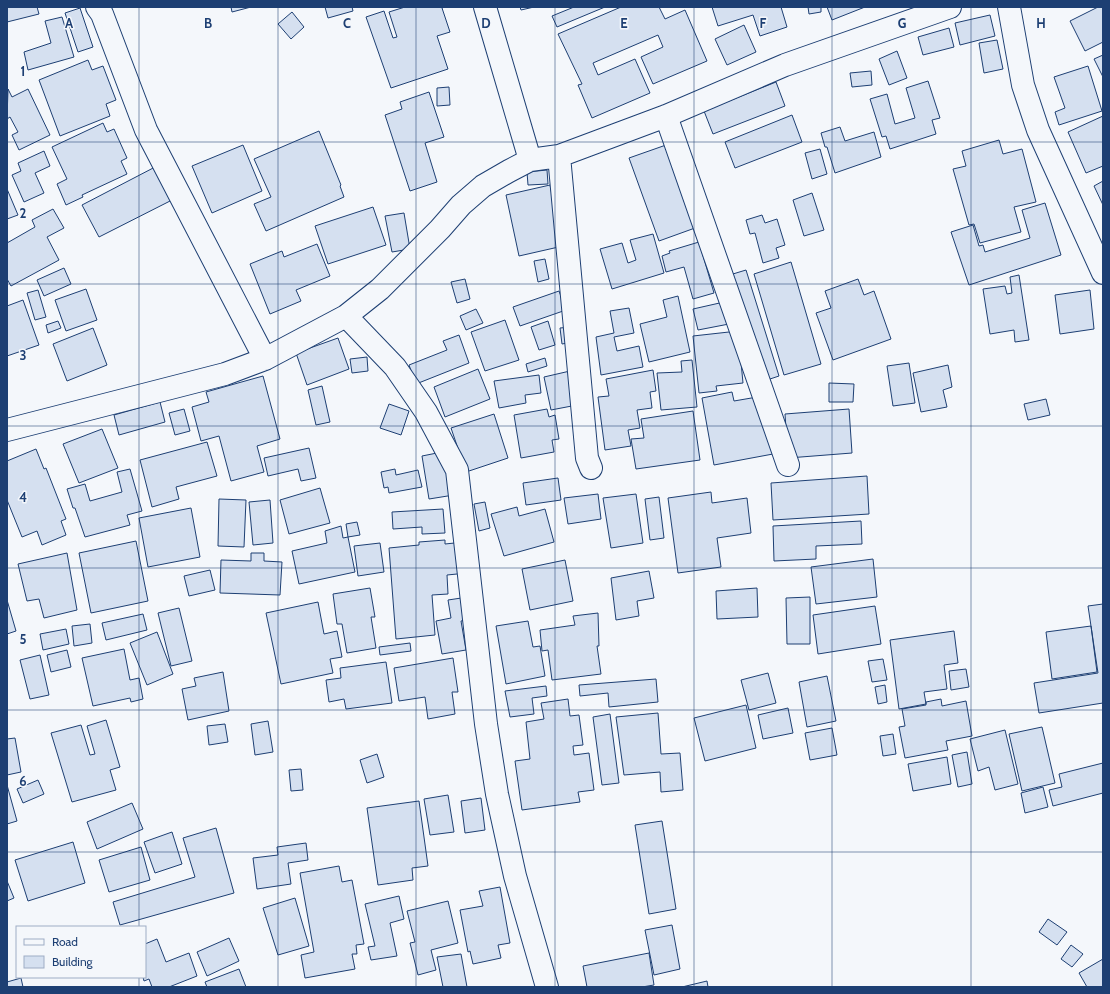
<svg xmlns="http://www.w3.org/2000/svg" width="1110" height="994" font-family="Cabin,sans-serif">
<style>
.building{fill:#d5e0f0;stroke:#1d3f73}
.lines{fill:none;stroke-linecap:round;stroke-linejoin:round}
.minor-casing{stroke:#1d3f73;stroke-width:24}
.minor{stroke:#f4f7fb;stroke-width:22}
.grid{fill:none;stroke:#1d3f73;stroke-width:1;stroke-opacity:0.55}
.grid-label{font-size:13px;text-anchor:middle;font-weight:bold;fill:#1d3f73;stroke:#f4f7fb;stroke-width:3;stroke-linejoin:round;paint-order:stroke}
</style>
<rect width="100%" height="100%" fill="#f4f7fb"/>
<path class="building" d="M7 7H37L39 14 7 22Z
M231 7H251L232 12Z
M325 7H352L353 11 328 18Z
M405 7H444L442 8 450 32 437 36 448 69 391 88 366 17 384 11 393 38 397 37 389 12Z
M520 7H534L521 10Z
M574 7H605L557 27 552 16Z
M621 7H659L665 19 685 10 707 61 653 84 641 57 663 47 658 35 593 63 598 75 635 59 650 93 592 118 578 85 582 84 558 34Z
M712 7H781L787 27 760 36 753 15 718 26Z
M808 7H821V12L809 14Z
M827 7H865L832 20Z
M1098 7H1103V42L1085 51 1070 21Z
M80 8 93 47 78 52 65 13Z
M292 12 304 27 291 39 278 24Z
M990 15 995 36 960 45 955 23Z
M62 17 74 57 28 70 24 52 51 43 45 21Z
M744 25 756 52 727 65 715 39Z
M949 28 954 47 923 55 918 37Z
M997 40 1003 69 984 73 979 43Z
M897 51 907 78 889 85 879 59Z
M1103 55V77L1094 59Z
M88 60 92 70 103 66 116 100 106 104 110 116 60 136 39 80Z
M1088 66 1102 111 1059 125 1055 112 1065 108 1054 77Z
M871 71 872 85 852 87 850 73Z
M928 81 940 118 932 120 936 134 890 149 886 136 882 137 870 99 887 94 895 124 915 118 906 88Z
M776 82 785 106 713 134 704 111Z
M449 87 450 105 437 106V88Z
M8 89 12 97 28 89 50 135 19 150 12 135 18 132 10 117 7 119Z
M429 92 444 137 425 143 437 182 410 191 385 115 402 109 400 102Z
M792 115 802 142 735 168 725 142Z
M1103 116V166L1086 173 1068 132Z
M103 123 107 132 114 129 127 158 121 161 127 174 82 195 83 197 66 205 57 184 67 179 52 147Z
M840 127 845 141 874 132 881 157 835 173 827 147H825L821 133Z
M319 131 341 185 340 186 344 197 266 231 254 204 271 197 254 159Z
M999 140 1003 154 1022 149 1036 202 1014 207 1021 232 980 243 974 224 969 225 953 169 966 166 962 151Z
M243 145 262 191 212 213 192 166Z
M666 145 695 228 659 241 629 158Z
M820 149 827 174 812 179 805 153Z
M44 151 50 166 35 173 44 193 24 202 12 175 21 171 18 163Z
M157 166 174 199 99 237 82 205Z
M547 170 548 184 528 185 527 172Z
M1103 181V205L1094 186Z
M550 185 563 246 519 256 506 195Z
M7 189 18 215 7 219Z
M812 193 824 230 804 236 793 200Z
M1045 203 1061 255 969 285 951 232 973 225 979 246 983 245 985 252 1030 238 1022 210Z
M373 207 386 245 328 264 315 226Z
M53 209 64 228 47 237 59 260 11 286 7 279V243L35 227 32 220Z
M404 213 410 249 392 252 385 216Z
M762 215 765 223 777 219 785 245 776 248 779 258 763 263 755 233 750 234 746 220Z
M653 234 664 273 612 289 600 249 622 243 628 263 636 260 630 240Z
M699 242 714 293 693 299 684 267 666 272 662 256 670 253 669 251Z
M317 244 330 276 296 290 301 301 270 314 250 264 282 251 284 257Z
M545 259 549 279 538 282 534 261Z
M791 262 821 364 784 375 754 274Z
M64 268 71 284 44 296 37 280Z
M746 270 779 376 755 384 723 277Z
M1019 275 1029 340 1015 342 1014 330 990 334 983 289 1005 286 1007 294 1012 293 1010 277Z
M465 279 470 299 457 303 451 282Z
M858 279 864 295 874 291 891 339 833 360 816 313 831 308 825 291Z
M86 289 97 320 66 331 55 300Z
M38 290 46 317 35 320 27 293Z
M1090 290 1094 329 1060 334 1055 295Z
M559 291 566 310 520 326 513 307Z
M678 296 690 352 649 362 640 324 667 317 663 300Z
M23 300 39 345 7 356V306Z
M724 302 729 324 698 330 693 309Z
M629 308 634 333 614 337 617 351 639 346 643 367 601 375 596 337 614 333 610 311Z
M476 309 483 323 466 330 460 316Z
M505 320 519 360 485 371 471 332Z
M58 321 61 328 48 333 46 325Z
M548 321 555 345 539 350 531 327Z
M571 327 573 342 562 344 560 328Z
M93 328 107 365 67 381 53 344Z
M738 331 743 383 716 386 717 391 699 393 693 336Z
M459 335 469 363 416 384 409 365 447 350 443 341Z
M338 338 349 369 307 385 296 353Z
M367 357 368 371 352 373 350 359Z
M545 358 547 366 528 372 526 364Z
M692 360 697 407 661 410 657 373 682 372 681 361Z
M909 363 915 403 893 406 887 366Z
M948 365 952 387 943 390 947 407 921 412 913 373Z
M478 369 490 399 445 417 434 387Z
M653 370 656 391 650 392 652 408 637 410 640 428 628 430 631 446 605 450 598 397 609 396 606 379Z
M570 371 577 405 551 410 544 377Z
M539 375 541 393 525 395 526 403 499 408 494 381Z
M263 376 280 439 257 446 264 472 231 481 219 436 201 441 192 407 209 402 206 392Z
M829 383 854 384 853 402H829Z
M322 386 330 422 316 425 308 390Z
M732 392 734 401 763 396 773 454 714 465 702 398Z
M1046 399 1050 415 1028 420 1024 404Z
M160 402 165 422 119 435 114 415Z
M389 404 409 411 401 435 380 428Z
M184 409 190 431 175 435 169 413Z
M547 409 549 417 555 415 559 439 552 440 554 452 521 458 514 415Z
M849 409 852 453 788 458 785 414Z
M693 411 700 460 636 469 631 439 644 438 641 419Z
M494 414 508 458 466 472 451 428Z
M102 429 118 468 79 483 63 444Z
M207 442 217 476 176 487 179 499 152 507 140 460Z
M309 448 316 478 301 481 298 469 268 476 264 458Z
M36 449 44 469 46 468 66 519 61 521 66 535 42 545 37 531 22 537 7 500V461Z
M437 453 460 494 429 499 422 456Z
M130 469 142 511 127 515 130 525 85 537 75 508H73L67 489 85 484 90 501 122 492 117 472Z
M395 469 396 475 418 470 422 487 389 493 388 487 384 488 381 472Z
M867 476 869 514 773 520 771 483Z
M558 478 561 500 526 505 523 483Z
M320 488 330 523 289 534 280 500Z
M711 492 712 503 747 498 751 533 717 538 721 567 678 573 668 498Z
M598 494 601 519 568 524 564 498Z
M636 494 643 543 611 548 603 498Z
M659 497 664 538 650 540 645 499Z
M219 499 246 500 244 547 218 546Z
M270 500 273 543 253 545 249 502Z
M485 502 490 528 479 531 474 504Z
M517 507 519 516 545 509 554 542 504 556 491 514Z
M191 508 200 557 148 567 139 518Z
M443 509 445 533 422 534V527L393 529 392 512Z
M861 521 862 544 816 546V559L774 561 773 526Z
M357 522 360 535 348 537 346 524Z
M341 526 343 538 348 537 355 572 299 584 292 551 327 543 325 531Z
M445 540V544L464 542 467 573 447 575 448 594 432 595 435 635 396 639 389 548 419 545V542Z
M136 541 148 601 91 613 79 553Z
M380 543 384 572 358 576 354 546Z
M67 553 77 610 44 618 39 599 27 601 18 564Z
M251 553H264V561L282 562 280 595 220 593 221 560 251 561Z
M873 559 877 597 816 604 811 567Z
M565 560 573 601 530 610 522 569Z
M210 570 215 590 189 596 184 576Z
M649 571 654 598 637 601 639 616 616 620 611 578Z
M370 588 375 617H371L376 648 347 653 342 624H337L333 594Z
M757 588 758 617 717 619 716 591Z
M468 597 472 619 461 621 466 650 442 654 436 621 451 618 448 600Z
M810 597V644H787L786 598Z
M7 600 16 631 7 634Z
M318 602 324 634 337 631 342 657 330 659 333 673 281 684 266 613Z
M1103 604V703L1039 713 1034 683 1098 673 1088 606Z
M875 606 881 644 818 654 813 615Z
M179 608 192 661 171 666 158 613Z
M598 613 599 646H597L601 674 552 680 548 650 542 651 540 630 575 625 573 616Z
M143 614 147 630 106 640 102 623Z
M528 621 533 647 540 646 545 676 506 684 496 626Z
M90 624 92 643 74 646 72 626Z
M1091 626 1097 672 1052 679 1046 632Z
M66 629 69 644 43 650 40 634Z
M954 631 958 663 944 665 947 689 924 692 926 704 899 709 890 640Z
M157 632 173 674 147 685 130 643Z
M410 643 411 651 380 655 379 647Z
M124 649 130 680 139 678 143 699 131 702 130 698 93 706 82 658Z
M67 650 71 667 51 672 47 655Z
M40 655 49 695 30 699 20 660Z
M453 658 458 692H452L455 714 428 719 425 697 399 701 394 668Z
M883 659 887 680 872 682 868 661Z
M386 662 392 703 346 709 344 699 329 702 326 680 341 678 340 668Z
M966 669 969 687 951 690 949 671Z
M223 672 229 711 188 720 182 689 196 686 194 678Z
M768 673 776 703 749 710 741 680Z
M827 676 836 721 807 727 799 682Z
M656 679 658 702 609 707 608 693 580 696 579 685Z
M885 685 887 702 878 704 875 687Z
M546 686 547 696 532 698 534 714 510 717 505 691Z
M568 699 570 716 579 715 583 745 573 746 574 755 589 753 594 790 578 792 580 802 522 810 515 761 530 759 526 722 544 719 541 703Z
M941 699 942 706 966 701 972 736 946 741 948 750 905 758 899 727 905 726 902 709 926 705V702Z
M746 705 756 748 705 761 694 718Z
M788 708 793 733 763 739 758 715Z
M658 713 661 754 680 753 683 790 661 792 660 772 624 775 616 717Z
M610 714 619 783 602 785 593 717Z
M106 720 120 767 110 770 116 790 72 802 51 733 81 725 90 755 95 754 87 726Z
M268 721 273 752 255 755 251 724Z
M225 724 228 742 209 745 207 726Z
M1042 727 1055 783 1022 791 1009 734Z
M832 728 837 755 810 760 805 733Z
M1005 730 1018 784 995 790 989 767 978 771 970 739Z
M893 734 896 754 883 756 880 736Z
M15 738 21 772 7 775V739Z
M967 752 972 784 958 787 952 755Z
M377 754 384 777 367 783 360 760Z
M947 757 951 784 913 791 908 764Z
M1103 763V793L1053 806 1049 790 1062 787 1059 774Z
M301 769 303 790 291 791 289 770Z
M38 780 44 794 23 803 17 789Z
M7 785 17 821 7 824Z
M1043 787 1048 807 1025 813 1021 793Z
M448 795 454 832 430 835 424 799Z
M481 798 485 830 465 833 461 801Z
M419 801 428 866 412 868 413 880 378 885 367 808Z
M132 803 143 829 97 849 87 822Z
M662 821 676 909 649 914 635 825Z
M216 828 234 893 120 925 113 902 195 877 183 838Z
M172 832 182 864 155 873 144 842Z
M73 842 85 883 28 901 15 860Z
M306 843 308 860 288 863 291 884 257 889 253 858 278 855 277 847Z
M141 847 150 880 109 892 99 860Z
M339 866 342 882 352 880 364 944 356 945 357 954H352L355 969 305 978 301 955 314 952 300 873Z
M7 881 14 898 7 901Z
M500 887 510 943 498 945 501 958 473 964 470 951 468 952 460 910 483 906 479 891Z
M399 896 404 919 390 923 397 956 371 960 368 947 375 946 365 904Z
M295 898 309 946 278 955 263 908Z
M448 901 458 943 431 950 436 970 418 975 410 943 415 942 407 911Z
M1048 919 1067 932 1057 945 1039 932Z
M672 925 680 969 654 975 645 930Z
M229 938 239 961 207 976 197 952Z
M157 939 166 962 189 953 197 976 169 987H152L149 979 144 981 143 977H145V944Z
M1071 945 1083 954 1072 967 1061 959Z
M649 953 654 985 642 987H587L583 966Z
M461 954 467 987H443L437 957Z
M1103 959V987H1087L1079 973Z
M239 969 246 987H207L205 982Z
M21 978 23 987H7V982Z
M707 981 708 987H682Z"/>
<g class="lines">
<g class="minor-casing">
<path id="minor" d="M97 7 102 14 146 130 265 359
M485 7 530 160
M1009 7 1023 85 1038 130 1103 273
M666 116 788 465
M559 156 587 458 591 468
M346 316 395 367 426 412 457 470 486 724 497 794 515 876 547 987
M7 430 225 374 265 359 346 316 380 289 440 229 461 205 483 186 509 171 530 160 559 156 666 116 785 65 950 7"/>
</g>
<use href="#minor" class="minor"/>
</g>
<path class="grid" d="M139 7V927M278 7V987M416 7V987M555 7V987M694 7V987M832 7V987M971 7V987M7 142H1103M7 284H1103M7 426H1103M7 568H1103M7 710H1103M7 852H1103M139 977V987"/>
<g class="grid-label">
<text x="69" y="28">A</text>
<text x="208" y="28">B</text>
<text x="347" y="28">C</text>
<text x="486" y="28">D</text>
<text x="624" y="28">E</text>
<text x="763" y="28">F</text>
<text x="902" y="28">G</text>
<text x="1041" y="28">H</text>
<text x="23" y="76">1</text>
<text x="23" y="218">2</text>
<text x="23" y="360">3</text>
<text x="23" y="502">4</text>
<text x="23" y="644">5</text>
<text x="23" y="786">6</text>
</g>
<rect width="1110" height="994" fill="none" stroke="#1d3f73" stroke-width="16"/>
<rect x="16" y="926" width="130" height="52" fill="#f4f7fb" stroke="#9eadc5"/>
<rect x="24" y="939" width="20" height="6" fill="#f4f7fb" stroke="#9eadc5"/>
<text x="52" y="946" font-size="12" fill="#1d3f73">Road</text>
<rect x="24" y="956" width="20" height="12" fill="#d5e0f0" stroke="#9eadc5"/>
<text x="52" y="966" font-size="12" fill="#1d3f73">Building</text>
</svg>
